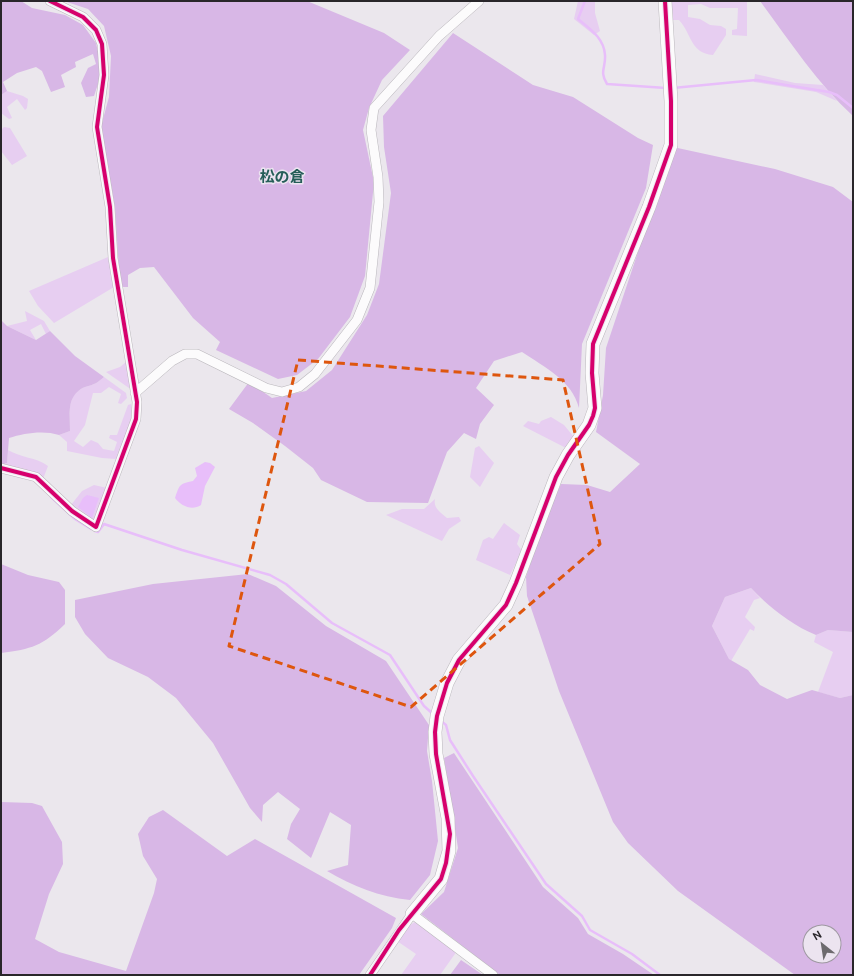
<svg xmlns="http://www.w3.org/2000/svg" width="854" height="976" font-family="Ubuntu,'Noto Sans JP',sans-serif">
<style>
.green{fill:#e7cef1}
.forest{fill:#d8b7e6;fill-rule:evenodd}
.water{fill:#e8befa}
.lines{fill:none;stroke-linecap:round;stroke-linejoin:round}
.stream{stroke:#e8befa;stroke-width:2.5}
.street-casing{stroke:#bab7bc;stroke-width:10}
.secondary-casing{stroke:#bab7bc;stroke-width:14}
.street{stroke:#fcfbfc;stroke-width:9}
.secondary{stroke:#fcfbfc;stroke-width:13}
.cycleway-casing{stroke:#ece4f0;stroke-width:6}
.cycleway{stroke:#d6006c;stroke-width:4}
.marked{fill:none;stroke:#de560e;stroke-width:3;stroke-dasharray:8 5;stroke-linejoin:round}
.labels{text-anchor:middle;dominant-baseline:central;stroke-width:3;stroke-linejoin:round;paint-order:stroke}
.neighbourhood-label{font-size:15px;font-weight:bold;fill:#265e59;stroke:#ece4f0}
</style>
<rect width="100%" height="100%" fill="#ebe7ed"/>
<path class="green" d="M578 1H595V13L600 31 594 35 574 19Z
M671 1H747V36L732 35V30L737 29 738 8H710L701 4 688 5V17L700 19 710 25 721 26 726 29V35L713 55C690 53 692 34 679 20H672Z
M755 74 795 83 823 85 837 101 816 92 754 82Z
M7 91 23 96 28 99 27 108 25 110 17 99 7 107 12 118 9 119 1 113V95Z
M4 127 10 128 27 156 12 165 1 151V130Z
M108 257 114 287 54 323 38 306 29 291Z
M25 311 44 321 50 331 46 334 41 324 30 330 36 340 7 326 27 321Z
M126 362 131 386 129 388 106 372 120 367Z
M104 377 126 393 127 398 121 404 118 403 121 394 109 387 101 393H93L85 425 74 441 83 447 91 440 98 443 103 449 114 451 117 442 109 438 110 435H117L128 405 131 404C133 420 127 447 116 459L102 458 67 451V442L59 435 70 431C70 414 66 394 85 387 95 384 96 384 104 377Z
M551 417 564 425 574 437 566 448 523 426 528 421 539 424 541 421Z
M479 446 494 463 480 487 470 477 475 448Z
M8 450C21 458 36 457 48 466L43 479 2 465 7 463Z
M94 485 107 488 94 519 91 522 71 505 82 491Z
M435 499C433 508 440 512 447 518L459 517 461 521 449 529 442 541 386 515 402 509H424Z
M504 523 520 535 517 544 522 551 510 575 476 560 483 540 489 537 493 539Z
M751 588 760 598 754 600 745 617 755 627 754 631 750 629 731 661 729 659 712 626 725 597Z
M828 630 853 632V695L840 698 818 692 833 652 814 642 816 635Z
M418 921 457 951 440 975H401L416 954 397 941C403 932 408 924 418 921Z"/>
<path class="forest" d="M1 1H21L32 8 65 15 83 25 96 43 100 60 101 75 94 96 86 97 81 83 88 68 96 64 93 54 75 62 76 67 61 75 65 87 51 92 42 71 36 67 17 73 3 82 7 91 1 95Z
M64 1H307L384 33 410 50 382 80 369 108 363 130 374 182 365 276 350 317 318 359 297 375 278 379 216 350 220 342 193 318 154 267 140 268 128 275V287H120L115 208 101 126 109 97 111 56 104 26 88 9Z
M760 1H853V116C817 83 789 40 760 1Z
M453 33 533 85 573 97 638 138 653 145 646 188 582 344 579 408C572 380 544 367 522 352L494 361 476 388 494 405 480 424 476 439 464 433 447 452 428 503 367 502 321 480 313 468 285 446 253 423 229 409 249 382 272 398 306 391 332 370 367 315 379 284 391 193 384 147 383 116Z
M673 147 775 169 833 187 853 202V632L828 630 816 635C792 625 769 607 751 588L725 597 712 626 729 659 748 670 760 685 787 699 812 690 840 698 853 695V975H795L678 891 628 843 613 822 559 691 527 596 526 577 543 525 561 484 587 485 610 492 640 464 596 432 603 395 606 348ZM810 932H834V956H810Z
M1 320 7 326 36 340 50 331 75 356 104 377C96 384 95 384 85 387 66 395 70 414 70 431L59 435C44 430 24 433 9 438L7 463 1 465Z
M1 564 28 575 59 582 65 590V624C42 646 32 649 1 653Z
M248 574 276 586 326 626 386 661 429 725 427 751 432 781 438 841 430 875 410 900C379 897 353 886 327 871L348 865 351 825 330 812 311 858 287 839 291 824 300 809 278 792 263 805 262 822 250 808 213 743 176 698 148 677 108 658 85 634 75 617V600L153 584Z
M454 753 543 887 578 918 588 934 623 954 654 975H500L421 914 444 892 458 848 444 758Z
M1 802 32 803 42 806 62 842 63 864 49 894 35 939 59 952 126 971 154 893 157 879 143 856 138 834 149 817 163 810 227 856 255 839 396 918 392 928 359 975H1Z
M461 960 483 975H450Z"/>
<path class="water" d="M205 462 210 463 215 467 205 486 201 505C192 511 181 506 175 498 180 484 179 484 193 481L197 476 195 468Z
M87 495 99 498 92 518 78 507 83 498Z"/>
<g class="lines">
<path class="stream" d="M585 1 578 19C590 29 604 38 605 55 606 68 599 71 607 84L666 88
M673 88 756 80 829 92 837 95 853 108
M51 497 75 519 91 529
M95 531 98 532 104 524 182 550 270 575 286 584 332 623 390 655 424 706 433 714
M441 721 446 725 450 740 473 776 546 884 582 916 590 930 632 954 660 975"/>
<g class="street-casing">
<path id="street" d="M135 393 172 361 185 354H197L266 388 282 392 299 387 315 374 357 320 370 288 379 202 378 177 371 130 374 108 439 36 479 1
M1 468 36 477 72 511 96 527 136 419 137 402 113 258 110 207 97 127 104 75 102 44 96 30 83 17 50 1
M370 975 412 914 493 975"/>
</g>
<g class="secondary-casing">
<path id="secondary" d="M412 914 441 879 449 851 448 818 436 754 435 732 437 716 447 683 459 660 506 605 516 583 556 477 568 455 589 425 595 408 592 373 593 344 649 207 671 145V101L665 1"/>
</g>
<use href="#street" class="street"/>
<use href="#secondary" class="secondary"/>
<g class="cycleway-casing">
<path id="cycleway" d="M1 468 36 477 72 511 96 527 136 419 137 402 113 258 110 207 97 127 104 75 102 44 96 30 83 17 50 1
M370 975 399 930 441 879 446 863 450 834 436 754 435 732 437 716 447 683 459 660 506 605 516 583 556 477 568 455 589 425 593 416 595 408 592 373 593 344 649 207 671 145V101L665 1"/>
</g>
<use href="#cycleway" class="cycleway"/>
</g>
<path class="marked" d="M298 360 563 380 600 544 411 707 229 646Z"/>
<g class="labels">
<g class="neighbourhood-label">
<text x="282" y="176">松の倉</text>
</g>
</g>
<rect width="854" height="976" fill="none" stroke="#29262a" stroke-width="4"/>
<g transform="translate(822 944) rotate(330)"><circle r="19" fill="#ece4f0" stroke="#9e98a1"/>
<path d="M0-3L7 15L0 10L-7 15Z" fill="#6d6a6e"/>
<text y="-6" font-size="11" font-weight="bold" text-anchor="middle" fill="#29262a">N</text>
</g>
</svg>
